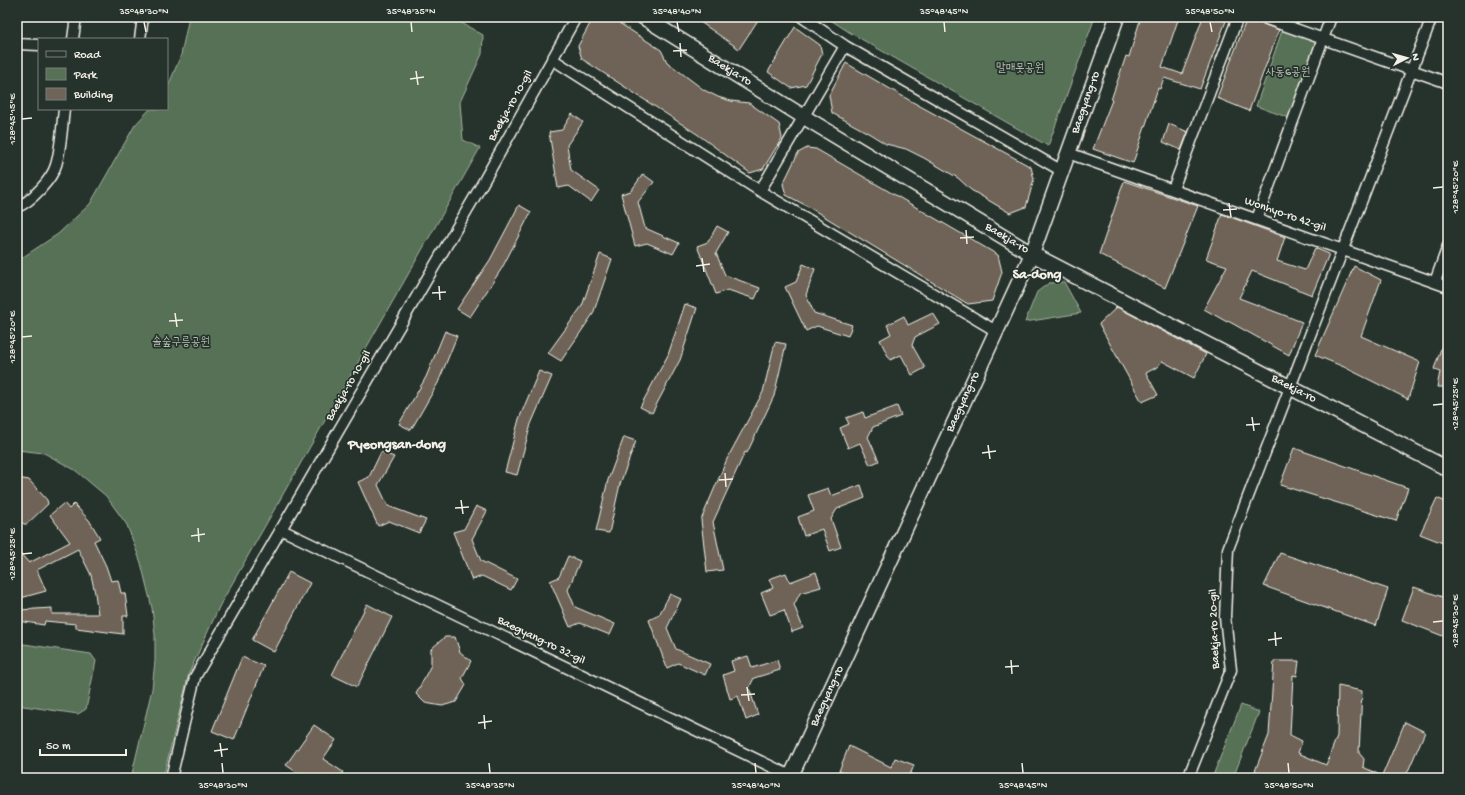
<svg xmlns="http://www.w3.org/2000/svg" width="1465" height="795" font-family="'Gochi Hand','Poor Story',sans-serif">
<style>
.green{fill:#577156;stroke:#a6b19f}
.building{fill:#6e6457;stroke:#f4f1e8}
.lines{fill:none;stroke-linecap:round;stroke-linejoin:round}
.street-casing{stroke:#f4f1e8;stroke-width:13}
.secondary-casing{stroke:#f4f1e8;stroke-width:17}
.street{stroke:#26332d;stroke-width:10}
.secondary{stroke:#26332d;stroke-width:14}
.ticks{fill:none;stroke:#f4f1e8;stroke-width:1.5}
.labels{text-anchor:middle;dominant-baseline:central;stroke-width:3.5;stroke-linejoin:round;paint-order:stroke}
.park-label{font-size:12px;fill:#b5beae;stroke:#26332d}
.street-label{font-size:12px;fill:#f4f1e8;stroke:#26332d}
.quarter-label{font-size:14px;font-weight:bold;fill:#f4f1e8;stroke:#26332d}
.neatline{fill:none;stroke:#f4f1e8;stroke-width:1.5}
.ticks-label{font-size:10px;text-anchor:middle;fill:#f4f1e8}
</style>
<rect width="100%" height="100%" fill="#26332d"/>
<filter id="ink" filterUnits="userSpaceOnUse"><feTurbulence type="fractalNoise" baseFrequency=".025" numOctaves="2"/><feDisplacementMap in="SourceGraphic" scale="8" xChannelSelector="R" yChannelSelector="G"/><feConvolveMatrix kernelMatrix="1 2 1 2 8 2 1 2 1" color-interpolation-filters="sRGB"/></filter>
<g filter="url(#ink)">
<path class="green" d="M189 17H451L483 35 482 54 460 102 463 140 480 148 220 605 189 673 163 778H131L152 689 155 661V635L152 608 141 563 127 525 106 496 75 470 44 453 17 450V261L58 234 90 204 135 125 150 109H167V89L181 55Z
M826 17H1095L1048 146 849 32Z
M1283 28 1320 41 1292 119 1256 106Z
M1064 282 1081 313 1025 322 1037 292 1049 283Z
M17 643 91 654 96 661 86 709 78 714 17 705Z
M1241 705 1259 712 1233 778H1212Z"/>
<path class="building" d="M597 17H610L661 50 667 62 704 90 718 97 731 101 749 103 779 124 782 138 763 169 750 173 697 134 582 59 578 46 592 20Z
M693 17H760L739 49Z
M1141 17H1179L1162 67 1182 74 1203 17H1214L1226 21 1200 89 1164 78 1160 89 1158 88 1133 163 1093 149 1112 100H1111L1126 56 1129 57Z
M1247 18 1279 30 1249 111 1217 98Z
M795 27 820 45 822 54 806 85 791 88 768 72Z
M846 63 909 100 1031 167 1034 179 1026 207 1010 213 971 190 958 178 924 158 906 149 886 144 870 134 832 113 829 95Z
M572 114 583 122 567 145 571 170 599 190 591 202 569 186 558 188 549 132 562 130Z
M1169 124 1188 132 1181 150 1163 142Z
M807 148 816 149 998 255 1002 272 992 301 968 304 807 206 786 195 783 184 798 153Z
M643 174 654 182 638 202 645 228 679 243 673 254 647 243 635 246 621 194 631 191Z
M1124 181 1198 206 1165 288 1099 254Z
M519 205 531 212 502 268 470 317 457 309 490 260Z
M1222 214 1285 237 1277 261 1305 270 1315 248 1329 254 1312 295 1252 271 1239 298 1302 322 1289 355 1228 321 1227 322 1204 309 1227 266 1206 259Z
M717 226 728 232 716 253 725 275 760 288 755 299 728 290 716 294 697 246 708 242Z
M600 254 612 259 593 314 561 361 548 353 582 306Z
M803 264 815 269 806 295 814 313 852 325 848 336 817 326 806 331 785 287 796 282Z
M1354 266 1381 280 1361 336 1420 362 1408 399 1344 367 1315 355Z
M685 304 697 308 680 360 652 413 640 407 668 355Z
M1117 307 1206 354 1194 378 1162 361 1157 367 1146 373 1158 395 1142 402 1099 324Z
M933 313 940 324 915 337 912 345 925 368 912 375 901 355 890 360 880 340 891 334 887 325 904 316 908 325Z
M445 331 457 336 438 383 411 430 399 424 426 377Z
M1446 334H1448V387H1437L1440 372 1434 369Z
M775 342 786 344 774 396 747 453 745 452 713 522 723 570 707 572 701 520 727 459 763 392Z
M539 371 552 376 531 424 517 475 505 472 519 419Z
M897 406 901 416 873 427 868 437 879 461 870 465 860 443 848 448 840 428 849 424 846 418 863 412 865 418Z
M624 437 636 441 620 484 609 533 596 531 608 480Z
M1294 448 1408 488 1396 521 1280 485Z
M381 452 394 457 378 485 388 506 426 520 419 533 389 521 378 526 358 482 369 477Z
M17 478 29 480 47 500 48 504 27 524H24L17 519Z
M861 485 865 498 837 509 831 519 841 547 830 551 822 529 804 536 798 517 814 511 808 495 828 488 831 496Z
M1437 498 1448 503V545L1420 534Z
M64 503 69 509 74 504 89 520 100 538 94 541 106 566 111 581 118 580 121 593H125L128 616H123V634L76 628V624L45 621 44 625 19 621V610L52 608V614H98L95 593 91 575 78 549 37 570 46 591 17 599V550L29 563 70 542 50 515Z
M476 506 487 511 472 539 481 561 517 579 511 590 482 576 472 580 453 532 464 529Z
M1280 553 1388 589 1376 626 1264 586Z
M568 556 580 561 568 590 575 607 615 624 610 635 580 623 570 627 550 581 559 577Z
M289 572 310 583 274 652 252 640Z
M816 572 821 587 800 593 794 605 803 628 792 632 784 610 770 615 761 593 773 588 769 579 786 573 790 582Z
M1414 587 1448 599V638L1402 620Z
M670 594 681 599 667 628 676 649 710 664 705 675 678 663 667 668 649 620 659 615Z
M367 604 392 617 357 687 332 675Z
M445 637H455L460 652 471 661 462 678 466 685 456 702 442 706 425 703 416 694 431 665V649Z
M748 656 752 668 777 660 780 670 754 678 749 688 758 715 746 720 738 696 730 699 723 675 734 671 731 661Z
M242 657 264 666 234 740 212 731Z
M1274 661H1299L1297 676 1293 675 1290 735 1302 741 1298 753 1326 765 1337 736 1338 686 1362 691 1359 753 1364 759 1363 767 1382 776 1405 722 1425 732 1405 778H1270L1255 771 1269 735Z
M314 725 336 740 323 759 343 772 339 778H305L286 765Z
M849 746 891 767 895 758 914 765 909 778H857L839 771Z"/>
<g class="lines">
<g class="street-casing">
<path id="street" d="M802 17 845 46 1062 171
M1261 17 1448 83
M73 39 76 17
M140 39 143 17
M17 44 39 45
M552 59 760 191 996 331
M1068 153 1448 287
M1173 189 1238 17
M760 191 845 46
M17 207C31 202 52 179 56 165 61 149 62 126 64 109
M1257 219 1331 17
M1435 282 1448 246
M280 529 795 778
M171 778 195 677 477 193 576 17
M1188 778 1231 670 1225 617 1228 549 1432 17"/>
</g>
<g class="secondary-casing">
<g id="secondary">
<path id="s1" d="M643 17 804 117 1032 254 1448 469"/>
<path id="s2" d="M790 778 1032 254 1117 17"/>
</g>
</g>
<use href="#street" class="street"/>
<use href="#secondary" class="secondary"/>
</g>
</g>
<path class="ticks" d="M144 22 146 32M411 22 412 32M677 22 679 32M944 22 945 32M1210 22 1212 32M680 43 681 57M673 51 687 50M416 71 418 85M410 79 424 77M22 119 32 118M1433 188 1443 187M1229 203 1231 217M1223 210 1237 209M966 230 967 244M960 238 974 237M702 258 704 272M696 266 710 264M439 286 440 300M432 293 446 292M175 313 177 327M169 321 183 320M22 337 32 336M1433 405 1443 404M1252 417 1254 431M1246 425 1260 424M988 445 990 459M982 453 996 451M725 473 726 487M719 480 733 479M461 500 463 514M455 508 469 507M198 528 199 542M191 536 205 534M22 554 32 553M1433 622 1443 621M1275 632 1276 646M1268 640 1282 638M1011 660 1012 674M1005 667 1019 666M747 687 749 701M741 695 755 694M484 715 485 729M478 723 492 721M220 743 222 757M214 751 228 749M222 763 223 773M489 763 490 773M755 763 756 773M1022 763 1023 773M1288 763 1289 773"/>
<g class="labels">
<g class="park-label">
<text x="1020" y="69">말매못공원</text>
<text x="1288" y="73">사동6공원</text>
<text x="181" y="343">솔숲구릉공원</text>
</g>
<g class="street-label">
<text stroke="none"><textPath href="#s1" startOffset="102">Baekja-ro</textPath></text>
<text stroke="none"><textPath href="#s2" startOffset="738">Baegyang-ro</textPath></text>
<text transform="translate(511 106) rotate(-61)">Baekja-ro 10-gil</text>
<text transform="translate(1285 215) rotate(19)">Wonhyo-ro 42-gil</text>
<text stroke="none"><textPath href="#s1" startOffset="426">Baekja-ro</textPath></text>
<text transform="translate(349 386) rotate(-60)">Baekja-ro 10-gil</text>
<text stroke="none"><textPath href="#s1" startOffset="750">Baekja-ro</textPath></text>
<text stroke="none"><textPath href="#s2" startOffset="414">Baegyang-ro</textPath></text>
<text transform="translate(1215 629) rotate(-92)">Baekja-ro 20-gil</text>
<text transform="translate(541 641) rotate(26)">Baegyang-ro 32-gil</text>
<text stroke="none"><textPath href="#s2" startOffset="90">Baegyang-ro</textPath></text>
</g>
<g class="quarter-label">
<text x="1037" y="275">Sa-dong</text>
<text x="397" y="445">Pyeongsan-dong</text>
</g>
</g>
<rect width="1465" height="795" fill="none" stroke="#26332d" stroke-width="44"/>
<rect x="38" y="38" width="130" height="72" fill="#26332d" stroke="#787f78"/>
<rect x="46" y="51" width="20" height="6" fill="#26332d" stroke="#787f78"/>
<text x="74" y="58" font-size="12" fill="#f4f1e8">Road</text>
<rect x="46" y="68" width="20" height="12" fill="#577156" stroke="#787f78"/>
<text x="74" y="78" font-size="12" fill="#f4f1e8">Park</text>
<rect x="46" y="88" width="20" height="12" fill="#6e6457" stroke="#787f78"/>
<text x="74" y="98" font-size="12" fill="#f4f1e8">Building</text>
<g transform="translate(1407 58) rotate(84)" stroke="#26332d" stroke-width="3" paint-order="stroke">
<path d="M0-3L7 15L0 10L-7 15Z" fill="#f4f1e8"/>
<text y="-6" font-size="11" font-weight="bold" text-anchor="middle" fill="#f4f1e8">N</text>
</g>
<path d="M40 749v6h86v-6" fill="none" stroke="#f4f1e8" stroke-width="2"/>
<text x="46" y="749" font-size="12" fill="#f4f1e8" stroke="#26332d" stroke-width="3" paint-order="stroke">50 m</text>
<rect x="22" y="22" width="1421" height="751" class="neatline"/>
<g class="ticks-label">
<text x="144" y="14">35°48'30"N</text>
<text x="411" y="14">35°48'35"N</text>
<text x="677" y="14">35°48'40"N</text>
<text x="944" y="14">35°48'45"N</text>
<text x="1210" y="14">35°48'50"N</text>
<text transform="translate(11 119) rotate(-90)" y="4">128°45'15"E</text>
<text transform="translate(1454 187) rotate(-90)" y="4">128°45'20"E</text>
<text transform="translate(11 337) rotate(-90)" y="4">128°45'20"E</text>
<text transform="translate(1454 404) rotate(-90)" y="4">128°45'25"E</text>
<text transform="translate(11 554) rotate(-90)" y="4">128°45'25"E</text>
<text transform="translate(1454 621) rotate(-90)" y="4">128°45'30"E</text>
<text x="223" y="788">35°48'30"N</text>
<text x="490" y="788">35°48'35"N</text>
<text x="756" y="788">35°48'40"N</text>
<text x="1023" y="788">35°48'45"N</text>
<text x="1289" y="788">35°48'50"N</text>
</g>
</svg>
